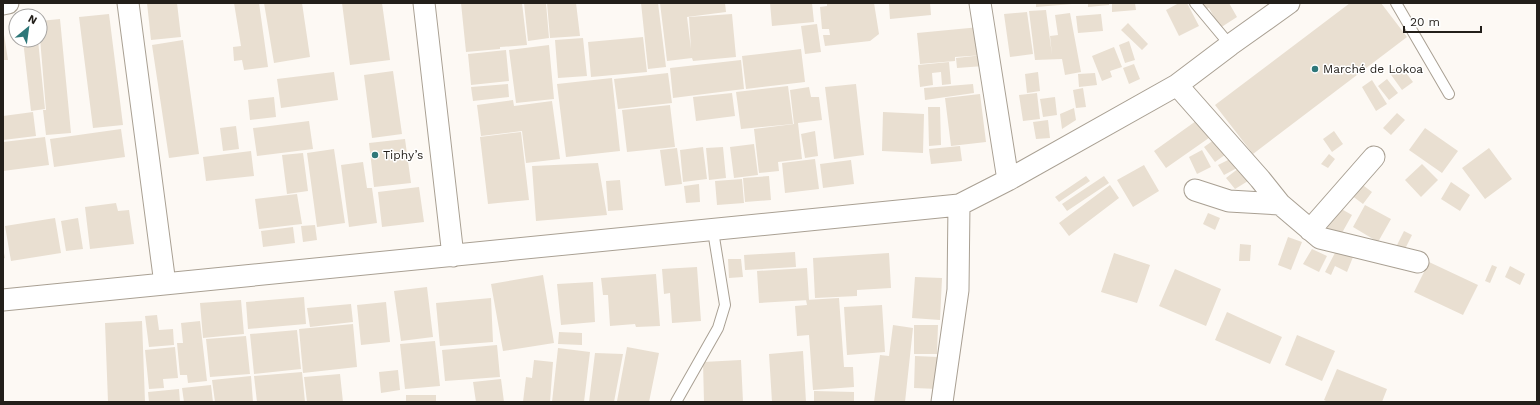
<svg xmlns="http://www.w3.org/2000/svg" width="1540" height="405" font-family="'Work Sans',sans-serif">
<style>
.building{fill:#e9dfd1}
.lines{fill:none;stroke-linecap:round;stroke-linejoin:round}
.service-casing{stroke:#a9a093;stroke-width:12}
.minor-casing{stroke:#a9a093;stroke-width:23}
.service{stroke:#fff;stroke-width:10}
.minor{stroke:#fff;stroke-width:21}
.poi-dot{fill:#2e7779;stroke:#fff;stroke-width:1.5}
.labels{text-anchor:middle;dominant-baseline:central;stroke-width:3;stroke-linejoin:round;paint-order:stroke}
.poi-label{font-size:12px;fill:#231f1a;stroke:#fff;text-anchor:start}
</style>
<rect width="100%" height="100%" fill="#fdf9f4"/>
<path class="building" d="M147 3H177L181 37 151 40Z
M234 3H259L268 67 244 70 242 60 234 61 233 47 241 46Z
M264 3H302L310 57 274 63Z
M342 3H382L390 60 350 65Z
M461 3H522L527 45 500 47V49L466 52Z
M524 3H546L549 38 528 41Z
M547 3H576L580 36 550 38Z
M641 3H658L666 67 648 69Z
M660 3H725L726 12 687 17 691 49 689 17 732 14 736 57 693 61 692 58 667 61Z
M770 3H812L814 22 772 26Z
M827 3H874L879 34 870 41 825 46 823 35H830L829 29H822L820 7 827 6Z
M889 3H930L931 15 890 19Z
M1036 3H1072V4L1036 7Z
M1088 3H1109V5L1088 7Z
M1112 3H1135L1136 10 1112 12Z
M1179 3H1187L1199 26 1179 36 1166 10Z
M1200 3H1229L1237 17 1220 28 1209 8 1204 10Z
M1350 3H1381L1407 37 1253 154 1215 105Z
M1046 10 1052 55 1050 36 1058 35 1055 15 1070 13 1081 72 1065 75 1062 59 1035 60 1029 11Z
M1027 12 1033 54 1010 57 1004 14Z
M109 14 123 125 93 128 79 17Z
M1101 14 1103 31 1078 33 1076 16Z
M60 19 71 133 46 135 43 110H46L40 38V21Z
M1128 23 1148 44 1142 50 1121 30Z
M817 24 821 52 805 54 801 26Z
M980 27 984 55 955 57V61L920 64 917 33Z
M3 28 8 60H3Z
M643 37 647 72 591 77 588 42Z
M583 38 587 76 558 78 555 40Z
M23 40H38L45 109 31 111Z
M183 40 199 154 169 158 152 45Z
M1129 41 1135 60 1125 63 1119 45Z
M549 45 554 99 516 103 509 50Z
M1114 47 1122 67 1110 71 1112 77 1102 81 1092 56Z
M801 49 805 82 746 89 742 56Z
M506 50 509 81 471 85 468 54Z
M983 55 984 66 957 68 956 58Z
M741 60 744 89 673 98 670 68Z
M949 62 951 84 942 85 941 72 932 73 933 85 920 87 918 65Z
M1134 64 1140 79 1129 84 1123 68Z
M1400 65 1413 82 1402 90 1389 72Z
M393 71 402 134 372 138 364 75Z
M334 72 338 100 281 108 277 79Z
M1038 72 1040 91 1027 93 1025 74Z
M668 73 672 103 618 109 614 79Z
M1095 73 1097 85 1079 87 1078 74Z
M612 78 620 151 566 157 557 84Z
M1387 79 1398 93 1389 100 1378 86Z
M1372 80 1387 104 1376 111 1362 87Z
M508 84 509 97 473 101 471 87Z
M856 84 864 155 834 159 825 87Z
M973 84 974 93 925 100 924 88Z
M788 86 793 124 741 129 736 92Z
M809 87 811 97H819L822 120 798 123 802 159 778 162 779 171 759 173 754 129 794 124 790 90Z
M1083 88 1086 107 1076 108 1073 90Z
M732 93 735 116 696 121 693 97Z
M1037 93 1040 119 1023 121 1019 95Z
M980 94 986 142 951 146 945 98Z
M274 97 276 117 250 120 248 100Z
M1055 97 1057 115 1043 117 1040 99Z
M513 100 514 106 552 101 560 159 526 163 522 131 481 136 477 105Z
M670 105 675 147 627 152 622 110Z
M928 107H940L941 145 929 146Z
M1074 108 1076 120 1062 129 1060 114Z
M33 112 36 136 3 140V116Z
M883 112 924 114 923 153 882 151Z
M1397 113 1405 120 1391 135 1383 128Z
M1203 116 1216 133 1166 168 1154 151Z
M1048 120 1050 138 1036 139 1033 122Z
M309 121 313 149 257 156 253 128Z
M236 126 239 149 223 151 220 128Z
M1425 128 1458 151 1442 173 1409 150Z
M121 129 125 157 54 167 50 139Z
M815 131 818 156 805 158 801 134Z
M1334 131 1343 144 1332 152 1323 139Z
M521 132 529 200 488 204 480 137Z
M45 137 49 165 3 171V142Z
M1218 137 1229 152 1215 162 1204 147Z
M405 139 411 183 374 187 369 143Z
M754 144 758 175 734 178 730 147Z
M960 146 962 161 931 164 929 149Z
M703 147 707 179 683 182 680 150Z
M723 147 726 178 709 180 706 148Z
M677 148 682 184 665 186 660 150Z
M1489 148 1512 179 1485 199 1462 168Z
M334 149 345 223 317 227 307 153Z
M1202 150 1211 167 1197 174 1189 157Z
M251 151 254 176 206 181 203 157Z
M303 153 308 191 287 194 282 155Z
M1329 154 1335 159 1328 168 1321 164Z
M1232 158 1237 168 1224 175 1218 165Z
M815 159 819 189 785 193 782 163Z
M851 160 854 184 823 188 820 164Z
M363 162 367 188H372L377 223 349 227 341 165Z
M598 163 607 215 536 221 532 166Z
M1422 164 1438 180 1421 197 1405 180Z
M1144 165 1159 191 1133 207 1117 180Z
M1239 168 1248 181 1235 189 1226 178Z
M769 176 771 200 745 202 743 178Z
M1086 176 1090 181 1059 202 1055 197Z
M1104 176 1109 183 1067 211 1062 204Z
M742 179 744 203 717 205 715 181Z
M620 180 623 210 608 211 606 181Z
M1356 180 1372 192 1363 204 1347 192Z
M1451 182 1470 195 1460 211 1441 199Z
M699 184 700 202 686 203 684 186Z
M1110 185 1119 198 1069 236 1059 223Z
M419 187 424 222 382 227 378 192Z
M297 194 302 224 259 229 255 199Z
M116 203 118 211 129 210 134 244 90 249 85 207Z
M1365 205 1391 219 1378 242 1353 227Z
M1338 207 1352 215 1338 240 1324 232Z
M1208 213 1220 218 1215 230 1203 224Z
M55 218 61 253 11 261 5 226Z
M78 218 83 249 66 251 61 221Z
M315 225 317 240 303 242 301 226Z
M293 227 295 243 263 247 261 231Z
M1404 231 1412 235 1403 253 1395 249Z
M1288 237 1302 242 1291 270 1278 265Z
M1240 244 1251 245 1250 261H1239Z
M3 248 5 258 3 259Z
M1312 249 1327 256 1319 272 1303 264Z
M1337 249 1353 257 1347 272 1335 266 1331 275 1325 272Z
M795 252 796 267 745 270 744 255Z
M889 253 891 288 857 290V296L815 298 813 258Z
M1114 253 1150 265 1137 303 1101 292Z
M728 259H741L743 277 729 278Z
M1429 262 1478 285 1463 315 1414 292Z
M1492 265 1497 267 1490 283 1485 281Z
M1510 266 1525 274 1520 285 1505 277Z
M697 267 701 321 672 323 670 293 664 294 662 269Z
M807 268 809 300 759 303 757 271Z
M1175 269 1221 289 1206 326 1159 306Z
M656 274 660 326 636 327 635 324 610 326 608 295H603L601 278Z
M543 275 554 343 503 351 491 284Z
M915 277 942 278 940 320 912 318Z
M593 282 595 322 561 325 557 284Z
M427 287 433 337 401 341 394 291Z
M304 297 306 324 248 329 246 302Z
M491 298 493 342 440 346 436 303Z
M839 298 844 367H853L854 387 813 390 809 335 797 336 795 306 807 305 806 300Z
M241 300 244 334 203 338 200 303Z
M386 302 390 342 361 345 357 305Z
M351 304 353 322 310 327 307 308Z
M882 305 885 352 847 355 844 307Z
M1227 312 1282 337 1270 364 1215 340Z
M157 315 159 330 173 329 174 345 149 347 145 316Z
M142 321 145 402H108L105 323Z
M200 321 207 381 188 383 187 375H180L177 343H183L181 323Z
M353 324 357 367 303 373 299 329Z
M893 325 913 328 905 402H874L880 355 889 356Z
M914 325H938L937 354H914Z
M297 330 301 369 254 374 250 334Z
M559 332 582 333V345L558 344Z
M1297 335 1335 351 1322 381 1285 365Z
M246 336 250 374 210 377 206 339Z
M435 341 440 386 405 389 400 344Z
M497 345 500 377 445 381 442 350Z
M175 347 178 378 163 379 164 388 149 389 145 350Z
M627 347 659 353 649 402 617 401Z
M558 348 590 352 584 402H552Z
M803 351 806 402H772L769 354Z
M595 353 623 354 614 402H589Z
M915 356 939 357 938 389 914 388Z
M534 360 553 362 550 402H523L526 377 532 378Z
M741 360 743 402H704L703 362Z
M1337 369 1387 389 1382 402H1328L1324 400Z
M398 370 400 390 381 393 379 372Z
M302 372 305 402H257L254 376Z
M340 374 343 402H307L304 377Z
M251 376 253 402H215L212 380Z
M501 379 504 402H476L473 382Z
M211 385 213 402H184L182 388Z
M179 389 180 402H149L148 392Z
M814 391 854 392V402H814Z
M406 395H436V402H406Z"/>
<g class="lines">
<g class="service-casing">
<path id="service" d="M1195 3 1230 45
M1396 3 1449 94
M676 402 718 328 725 305 713 231"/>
</g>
<g class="minor-casing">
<path id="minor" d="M128 3 165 284
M424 3 453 256
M980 3 1008 180
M3 4 8 3
M1177 85 1260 179 1280 204 1320 238 1418 262
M1195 190 1229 201 1280 204
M1310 230 1374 157
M3 300 959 205 1008 180 1177 85 1230 45 1289 3
M942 402 958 290 959 205"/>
</g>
<use href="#service" class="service"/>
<use href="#minor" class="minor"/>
</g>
<g class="poi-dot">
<circle cx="1315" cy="69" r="4"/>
<circle cx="375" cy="155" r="4"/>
</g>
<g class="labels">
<g class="poi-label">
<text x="1323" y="69">Marché de Lokoa</text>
<text x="383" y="155">Tiphy’s</text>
</g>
</g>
<rect width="1540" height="405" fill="none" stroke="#231f1a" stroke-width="8"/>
<g transform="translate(28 28) rotate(29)"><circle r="19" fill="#ffffff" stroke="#a7a5a3"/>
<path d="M0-3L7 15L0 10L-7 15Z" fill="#2e7779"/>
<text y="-6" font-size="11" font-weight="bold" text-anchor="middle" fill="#231f1a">N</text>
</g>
<path d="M1404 26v6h77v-6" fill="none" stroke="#231f1a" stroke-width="2"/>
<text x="1410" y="26" font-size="12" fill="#231f1a" stroke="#ffffff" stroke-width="3" paint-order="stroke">20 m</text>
</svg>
